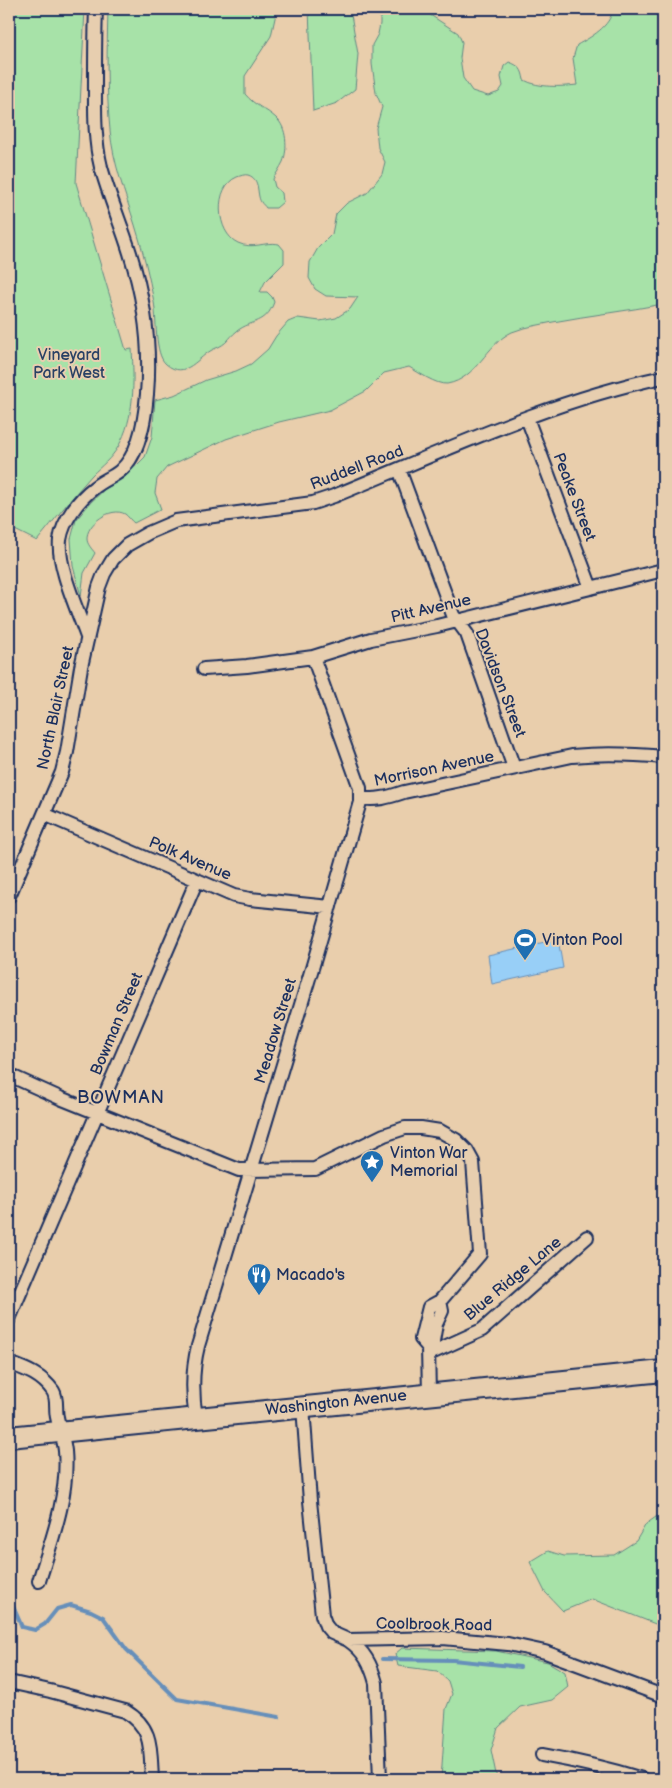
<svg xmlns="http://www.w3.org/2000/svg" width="672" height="1788" font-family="'Balsamiq Sans',sans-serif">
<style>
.green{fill:#a7e2a8;stroke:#618883}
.water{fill:#98cff7;stroke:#668fba}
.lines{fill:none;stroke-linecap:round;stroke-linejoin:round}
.stream{stroke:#668fba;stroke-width:4}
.street-casing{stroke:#1b2f5e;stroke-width:16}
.primary-casing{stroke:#1b2f5e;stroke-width:24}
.street{stroke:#e7ceaf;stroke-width:12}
.primary{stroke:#e7ceaf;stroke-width:20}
.labels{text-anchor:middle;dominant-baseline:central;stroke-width:4;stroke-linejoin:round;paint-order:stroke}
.park-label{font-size:16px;fill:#294165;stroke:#e7ceaf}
.street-label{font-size:16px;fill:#1b2f5e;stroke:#e7ceaf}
.poi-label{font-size:16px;fill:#1b2f5e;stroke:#e7ceaf;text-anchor:start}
.neighbourhood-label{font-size:18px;letter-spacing:1px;fill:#1b2f5e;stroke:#e7ceaf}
</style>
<rect width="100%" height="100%" fill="#e9ceac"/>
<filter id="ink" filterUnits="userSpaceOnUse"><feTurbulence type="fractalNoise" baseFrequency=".02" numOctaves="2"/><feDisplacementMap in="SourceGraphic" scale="10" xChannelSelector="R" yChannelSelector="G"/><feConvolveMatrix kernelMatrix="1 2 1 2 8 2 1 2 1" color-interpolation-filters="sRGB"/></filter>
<g filter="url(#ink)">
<path class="green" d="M9 9H85L76 183 126 350 132 349C134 382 135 417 118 447 111 459 101 466 92 475 73 496 55 519 37 541L9 527Z
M108 9H277L271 36 245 76V94C256 107 265 108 276 118 287 127 288 149 283 162 280 168 276 174 273 179L275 187 282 193 283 202 276 208H266C265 206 262 204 261 202 256 194 261 179 248 175 245 174 240 176 237 177 213 187 216 233 238 243 253 250 265 241 279 244L284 250V263L265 282 260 292H267L272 297 274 302C266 325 253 319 237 331 227 339 229 343 214 349 198 356 186 381 166 364 154 354 157 317 154 302 149 276 143 250 135 225 125 193 113 163 110 130 106 90 107 49 108 9Z
M309 9H350L358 54 355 89 337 103 313 111Z
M380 9H421L458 33 462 42 460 58 463 78 472 91 488 96 499 92 503 86 501 77 504 66 509 62C520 66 522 69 524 80 539 88 560 87 577 85L573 58 577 45C591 37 610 27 613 9H663V304C627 311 590 315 553 322 540 325 524 327 512 332 486 344 477 379 447 384 436 385 418 372 409 367L384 373 366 391 330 410 279 422 226 439 167 467 157 479 155 493 161 509 134 523C131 521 128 516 125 514 111 506 86 524 87 539 87 544 92 549 95 553L84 573 81 596 73 566 71 539 76 520 91 502 105 489 125 477 145 457 152 437 155 400 174 395 206 380 236 371 251 364 268 349 276 336 288 322 298 318 320 321 336 318 350 309 358 297 326 296 315 289 309 278 310 262 318 248 332 234 336 214 347 203 367 193 382 174 385 162 378 148 376 128 382 107 376 93 372 64V45L378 34 380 24Z
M663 1512V1627L592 1599 563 1611 545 1592 530 1562 548 1551 564 1556 614 1555 636 1541 646 1524Z
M402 1648 496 1651 548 1662 565 1672 568 1687 552 1700 520 1707 498 1728 491 1750 497 1779H441L446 1709 452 1694 448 1681 437 1671 398 1666 395 1654Z"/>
<path class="water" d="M558 939 563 968 492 984 488 955Z"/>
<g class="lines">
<path class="stream" d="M9 1597 22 1627 35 1630 45 1624 57 1609 71 1605 91 1611 103 1617 126 1649 177 1699 279 1717
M382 1659 453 1660 520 1667"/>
<g class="street-casing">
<path id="street" d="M527 418 591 588
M399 469 453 615 467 634 514 768
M87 637C78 611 57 566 60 540 63 520 79 499 95 487 102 481 113 477 120 471 140 454 145 419 147 394 151 347 144 298 130 253 121 224 109 196 101 167 94 139 95 109 95 80 95 57 95 33 96 9
M204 669 247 666 313 657 371 639 437 626 663 570
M360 798C376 801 389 797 404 792L572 756C603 753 632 754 663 757
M44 814 234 896 250 899 330 907
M9 896 62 772 67 752 81 667 99 587 104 574 113 559 127 545 148 533 176 521 313 503 334 496C442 452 549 401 663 377
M9 1075 60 1098 239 1170 315 1169 384 1135 405 1128H421L440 1131 456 1140 467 1151 473 1162 480 1254 440 1301 429 1307 421 1339 428 1347 429 1394
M9 1319 197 880
M428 1347 433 1341 436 1324 442 1311 440 1301
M429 1354 482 1330 587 1237
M9 1363C25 1369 42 1375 53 1391 58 1399 55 1409 57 1417 59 1428 64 1439 65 1451 69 1495 52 1539 39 1581
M303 1407 310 1501 322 1615 326 1626 332 1633 348 1640 443 1638 508 1644 545 1652 663 1696
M196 1418C192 1394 192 1370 198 1346L313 965 360 802V788L313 657
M348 1640C364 1651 371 1664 376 1683L380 1779
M9 1682 50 1691 125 1711C154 1728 150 1750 152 1779
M542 1755C576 1761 609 1769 642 1779"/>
</g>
<g class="primary-casing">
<path id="primary" d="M9 1437 663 1371"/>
</g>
<use href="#street" class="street"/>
<use href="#primary" class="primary"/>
</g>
</g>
<defs>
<g id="stadium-pin" transform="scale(1.25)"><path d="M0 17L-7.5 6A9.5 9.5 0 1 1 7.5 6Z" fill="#1f6fb2" stroke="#e7ceaf"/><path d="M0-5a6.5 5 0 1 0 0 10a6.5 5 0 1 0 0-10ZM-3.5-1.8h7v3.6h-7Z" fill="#fff"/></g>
<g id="sight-pin" transform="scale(1.25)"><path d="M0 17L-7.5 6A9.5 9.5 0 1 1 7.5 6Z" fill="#1f6fb2" stroke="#e7ceaf"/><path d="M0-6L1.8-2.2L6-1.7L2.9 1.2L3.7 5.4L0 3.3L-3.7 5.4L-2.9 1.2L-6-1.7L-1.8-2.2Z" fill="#fff"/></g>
<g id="restaurant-pin" transform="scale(1.25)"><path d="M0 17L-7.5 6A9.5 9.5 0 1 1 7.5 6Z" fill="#1f6fb2" stroke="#e7ceaf"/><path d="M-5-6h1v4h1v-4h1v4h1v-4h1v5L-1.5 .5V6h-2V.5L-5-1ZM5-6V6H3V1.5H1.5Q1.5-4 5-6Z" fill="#fff"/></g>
</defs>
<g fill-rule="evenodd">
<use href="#stadium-pin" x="525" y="940"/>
<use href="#sight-pin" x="372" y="1162"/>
<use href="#restaurant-pin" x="259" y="1275"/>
</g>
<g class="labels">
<g class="park-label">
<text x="69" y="355">Vineyard<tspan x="69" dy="18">Park West</tspan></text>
</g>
<g class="street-label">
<text transform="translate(357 468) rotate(-21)">Ruddell Road</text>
<text transform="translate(574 497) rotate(69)">Peake Street</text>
<text transform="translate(431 609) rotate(-13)">Pitt Avenue</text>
<text transform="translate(500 683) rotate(69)">Davidson Street</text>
<text transform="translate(56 708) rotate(-78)">North Blair Street</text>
<text transform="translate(434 769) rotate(-12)">Morrison Avenue</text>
<text transform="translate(190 859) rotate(23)">Polk Avenue</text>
<text transform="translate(117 1024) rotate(-67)">Bowman Street</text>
<text transform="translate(276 1031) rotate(-73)">Meadow Street</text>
<text transform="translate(513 1279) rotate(-40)">Blue Ridge Lane</text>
<text transform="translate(336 1403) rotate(-6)">Washington Avenue</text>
<text transform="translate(434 1625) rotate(1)">Coolbrook Road</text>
</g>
<g class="poi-label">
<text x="542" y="940">Vinton Pool</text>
<text x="390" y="1153">Vinton War<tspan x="390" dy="18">Memorial</tspan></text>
<text x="276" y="1275">Macado's</text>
</g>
<g class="neighbourhood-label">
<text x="121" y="1097">BOWMAN</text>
</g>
</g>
<rect width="672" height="1788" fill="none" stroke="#e7ceaf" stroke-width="30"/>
<rect x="15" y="15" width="642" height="1758" fill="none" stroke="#1b2f5e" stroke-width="2" filter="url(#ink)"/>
</svg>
